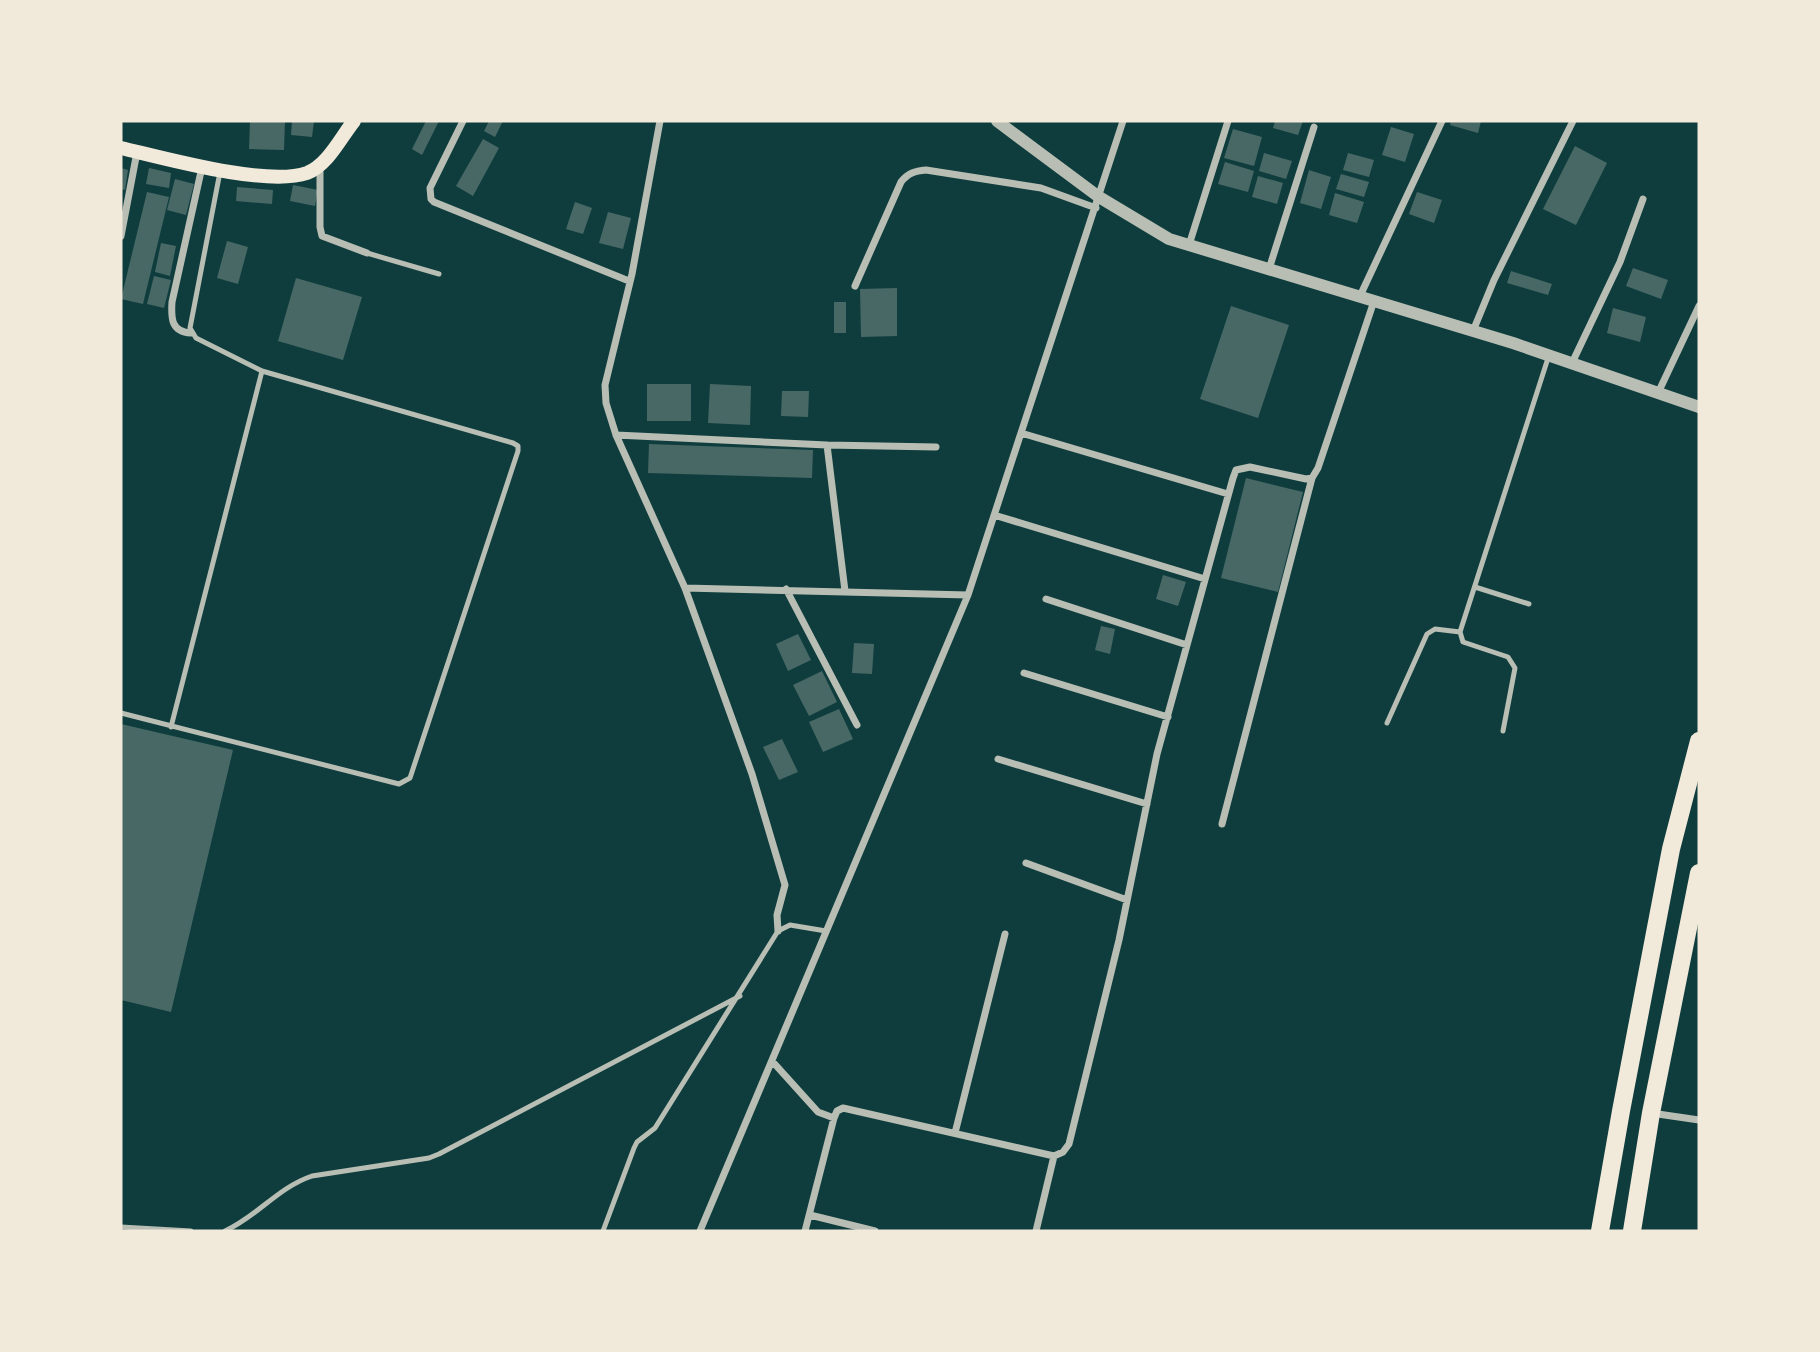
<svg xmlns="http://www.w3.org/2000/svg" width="1820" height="1352" font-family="Figtree,sans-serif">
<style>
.building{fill:#486865}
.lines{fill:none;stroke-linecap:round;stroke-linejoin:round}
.service{stroke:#b8beb3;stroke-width:5}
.minor{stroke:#b8beb3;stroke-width:7}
.tertiary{stroke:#b8beb3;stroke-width:12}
.secondary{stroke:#f1e9da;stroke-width:14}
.trunk{stroke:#f1e9da;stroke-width:18}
</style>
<rect width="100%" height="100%" fill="#0f3d3e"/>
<path class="building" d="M250 121H285L284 150 249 149Z
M292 121H314L312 137 291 135Z
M426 121H439L422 155 412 149Z
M489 121H503L495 137 484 131Z
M1275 121H1303L1298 135 1273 128Z
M1451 121H1481L1478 133 1450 125Z
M1391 127 1414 134 1405 162 1382 155Z
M1233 129 1262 137 1254 166 1224 158Z
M483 139 499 148 473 196 456 186Z
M1575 146 1607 163 1576 225 1543 209Z
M1264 153 1292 161 1286 179 1259 171Z
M1348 153 1374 160 1369 177 1343 170Z
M1225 162 1254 171 1248 192 1218 184Z
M121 168 128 170 125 190 121 189Z
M149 168 171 173 169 188 146 184Z
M1309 170 1331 177 1321 209 1300 203Z
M1341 174 1369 182 1364 197 1336 189Z
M1258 176 1283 183 1277 204 1252 197Z
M175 179 194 184 186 215 167 210Z
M293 185 318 190 315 206 290 201Z
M237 187 273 190 272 204 236 201Z
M147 192 169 197 143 304 121 299Z
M1417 192 1442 200 1434 223 1409 214Z
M1335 193 1364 202 1357 223 1329 215Z
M575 202 592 208 583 234 566 229Z
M608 212 631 218 623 249 599 243Z
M227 241 248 247 238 284 217 278Z
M161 243 176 246 170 276 155 272Z
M1633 268 1668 280 1661 299 1626 286Z
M1511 271 1552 284 1548 295 1507 283Z
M154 276 171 280 164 308 147 304Z
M296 278 362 297 343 360 278 341Z
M897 288V336L861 337 860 289Z
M834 302H846V333H834Z
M1231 306 1289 325 1258 418 1200 399Z
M1613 308 1646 317 1640 342 1607 333Z
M647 384H691V421H647Z
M710 384 751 386 750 425 708 423Z
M782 391H809L808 417 781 416Z
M649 444 813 450 812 478 648 473Z
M1246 478 1303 492 1278 592 1221 578Z
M1163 575 1186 582 1178 606 1156 599Z
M1101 626 1115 629 1110 654 1095 650Z
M798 634 811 660 788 671 776 644Z
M854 643 874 644 872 674 852 673Z
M822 671 837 702 809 716 793 685Z
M839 709 853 739 823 752 809 722Z
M121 724 233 750 171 1012 121 1000Z
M782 739 798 772 779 780 763 747Z"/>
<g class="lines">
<path class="service" d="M367 253 439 274
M1475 587 1529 604
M121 713 399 784 410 778 518 451V446L513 443 262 371 196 338 190 328 220 172
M1387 723 1427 634 1435 629 1460 632
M171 727 262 371
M1503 731 1515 668 1508 657 1463 642 1460 632 1549 355
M121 1227 191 1231
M225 1231C258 1216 277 1188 312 1176L429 1158 439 1154 740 996
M603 1231 634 1148 637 1142 655 1128 778 931 790 925 826 931"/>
<path class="minor" d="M463 121 430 188 431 199 434 202 629 281
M660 121 632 274 605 385 606 403 616 435 685 588 752 774 785 885 777 915 778 931
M320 167V227L322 236 367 253
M121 236 137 152
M1189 245 1228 121
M1269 269 1314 127
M855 286 901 182C908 173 915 171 926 170L1041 188 1096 208
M1360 296 1442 121
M1473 331 1494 280 1573 121
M191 333C171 332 171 318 172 302L202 167
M1572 363 1620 262 1643 199
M1658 393 1699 306
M1021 433 1228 494
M616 435 827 445 936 447
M827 445 845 591
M994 515 1205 579
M685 588 968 595
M786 589 857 725
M1046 599 1187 645
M1024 673 1168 717
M998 759 1147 804
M1222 824 1312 478
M1026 863 1127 900
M772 1061 818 1112 834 1118
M1651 1113 1699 1120
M955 1133 1005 934
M810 1215 875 1231
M700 1231 968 595 1123 121
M805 1231 834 1118 837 1111 843 1108 1054 1156 1063 1152 1069 1144 1119 940 1157 754 1233 478 1236 470 1250 467 1306 479 1312 478 1318 468 1374 301
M1036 1231 1054 1156"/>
<path class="tertiary" d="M997 121 1099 197 1169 239 1513 343 1699 407"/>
<path class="secondary" d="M121 148C164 158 267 187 307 173 328 165 341 137 354 121"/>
<path class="trunk" d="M1600 1231 1621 1111 1671 849 1699 741
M1632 1231 1651 1113 1699 873"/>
</g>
<rect width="1820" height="1352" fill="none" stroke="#f1e9da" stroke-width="245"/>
</svg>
